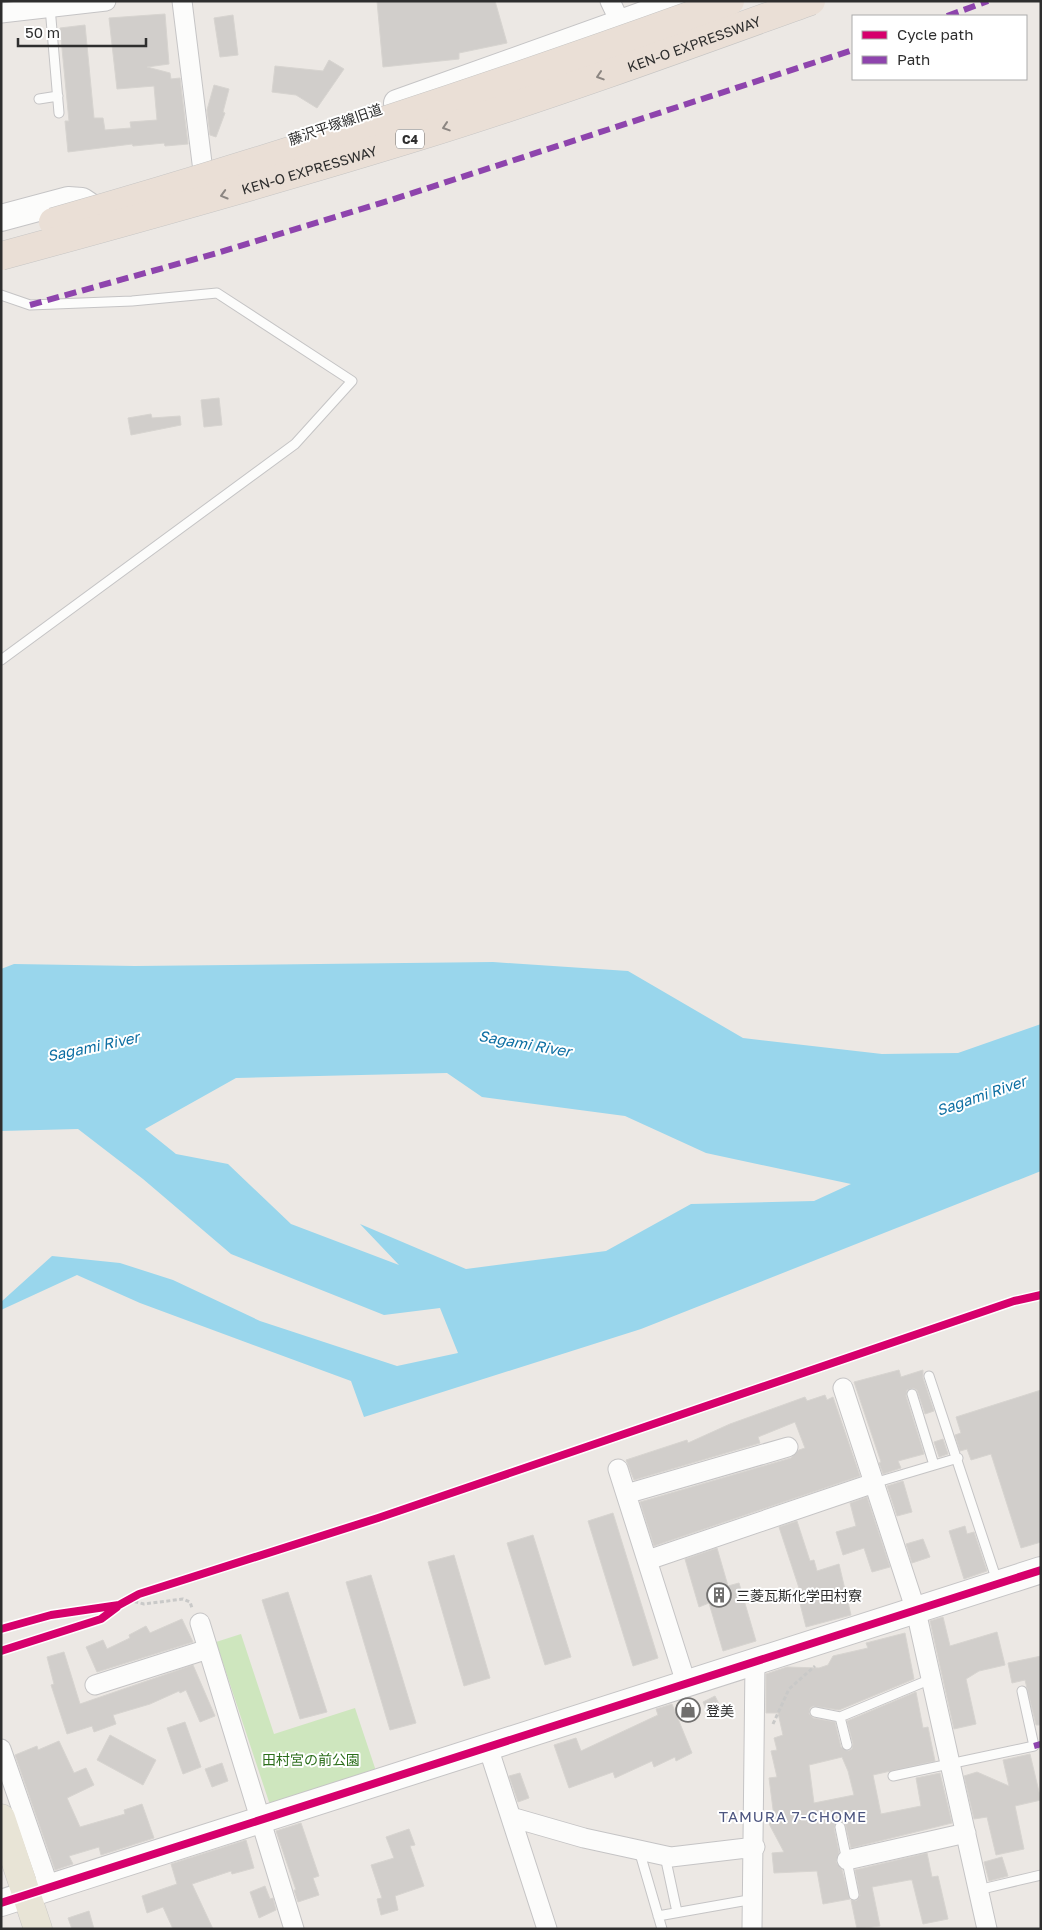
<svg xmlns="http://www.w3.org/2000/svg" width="1042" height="1930" font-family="'Golos Text','Noto Sans JP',sans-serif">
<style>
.green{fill:#cee6be}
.water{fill:#99d6ec;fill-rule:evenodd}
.building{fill:#d1cecb;stroke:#d7d4d0;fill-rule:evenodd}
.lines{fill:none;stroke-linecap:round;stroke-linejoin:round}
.lane-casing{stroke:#c5c4c5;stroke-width:11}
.street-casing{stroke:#c5c4c5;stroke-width:21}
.secondary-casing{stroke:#c5c4c5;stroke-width:28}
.primary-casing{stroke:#c6c5c4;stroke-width:29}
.path{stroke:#c9c9c8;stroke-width:3;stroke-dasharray:4 2.5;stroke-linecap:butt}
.lane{stroke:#fcfcfb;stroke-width:9}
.street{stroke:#fcfcfb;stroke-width:19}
.secondary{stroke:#fcfcfb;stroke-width:26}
.primary{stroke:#e8e4d6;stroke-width:28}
.highway-bridge-casing{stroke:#c6c5c4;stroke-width:29;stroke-linecap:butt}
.highway-bridge{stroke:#eadfd6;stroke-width:28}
.quiet{stroke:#8e44ad;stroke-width:6;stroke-dasharray:12 6;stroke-linecap:butt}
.cycleway-casing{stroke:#fff;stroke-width:11}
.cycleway{stroke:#d6006c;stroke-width:8}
.oneway{stroke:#8c8682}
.labels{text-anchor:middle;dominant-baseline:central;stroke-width:4;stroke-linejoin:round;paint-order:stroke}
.shield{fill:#fff;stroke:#6d6d6d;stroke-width:1}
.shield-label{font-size:12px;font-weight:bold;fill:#2e2e2e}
.street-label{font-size:14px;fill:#2e2e2e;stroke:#fff}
.poi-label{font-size:14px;fill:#2e2e2e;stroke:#fff;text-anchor:start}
.park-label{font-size:14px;fill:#2c6e1b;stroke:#fff}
.water-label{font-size:15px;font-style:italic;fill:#0d6fa3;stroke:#fff}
.neighbourhood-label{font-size:15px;letter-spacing:1px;fill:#4d5680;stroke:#fff}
</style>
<rect width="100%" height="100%" fill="#ece8e4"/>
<path class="green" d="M241 1634 274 1734 355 1708 377 1774 271 1808 216 1642Z"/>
<path class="water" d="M493 962 628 971 743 1038 882 1054 958 1053 1041 1024V1171L641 1329 364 1417 351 1381 140 1303 77 1275 1 1310V1302L52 1256 120 1263 173 1280 260 1321 397 1366 458 1353 440 1308 384 1315 231 1254 143 1179 78 1129 1 1131V969L14 964 135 966ZM447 1073 482 1097 625 1116 706 1153 851 1184 814 1201 691 1204 606 1251 466 1269 360 1224 399 1265 291 1224 228 1164 176 1154 145 1129 236 1078Z"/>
<path class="building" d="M377 1H495L507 43 459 53V59L383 67Z
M165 14 169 64 147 67 170 73 171 79 180 78 188 144 165 146 164 143 133 146 132 144 68 152 65 121H69L60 28 85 25 94 118H103L105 130 131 128 130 122 157 120 154 86 117 89 109 18Z
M233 15 238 55 220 57 214 18Z
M329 60 344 69 317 108 296 95 272 92 275 66 323 71Z
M214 85 229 89 223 112 225 113 216 137 210 135 207 110Z
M219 398 222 425 204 427 201 400Z
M151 414 152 418 180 416 181 425 131 435 128 418Z
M899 1370 901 1377 923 1370V1378L934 1411 925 1414 917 1390 913 1388 907 1390 906 1396 924 1454 898 1461 901 1468 883 1474 879 1463 881 1462 854 1382Z
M1041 1390V1542L1021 1548 991 1454 971 1460 967 1449 960 1451 955 1435 961 1433 956 1417Z
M825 1395 827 1400 833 1397 860 1476 654 1546 640 1502 791 1458 799 1450 805 1448 795 1422 758 1437 760 1443 634 1480 626 1460 687 1440 688 1443 730 1424 805 1397 807 1401Z
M943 1439 948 1454 939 1457 934 1442Z
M903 1481 912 1512 897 1516 887 1486Z
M867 1497 890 1567 872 1572 864 1548 843 1555 836 1532 856 1526 850 1503Z
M613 1513 658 1658 633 1666 588 1521Z
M797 1521 810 1561 814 1560 817 1571 839 1564 851 1615 806 1627 797 1592 800 1591 779 1527Z
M965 1526 967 1534 974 1532 987 1571 964 1579 949 1531Z
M533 1535 571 1657 545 1665 507 1543Z
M923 1539 930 1557 912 1563 906 1544Z
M717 1548 728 1586 739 1583 756 1641 723 1651 709 1603 699 1607 685 1559Z
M454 1555 490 1678 464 1686 428 1562Z
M371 1575 416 1723 390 1730 346 1582Z
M288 1592 327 1712 300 1719 262 1600Z
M943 1617 950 1646 997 1632 1005 1665 979 1671 966 1679 976 1724 954 1729 930 1621Z
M182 1619 193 1642 97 1672 86 1647 103 1640 107 1649 130 1638 129 1635 146 1626 150 1633Z
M905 1633 914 1679 839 1710 813 1706 810 1708 809 1714 813 1718 835 1722 841 1747 848 1751 852 1749 853 1744 847 1721 916 1692 923 1728 928 1727 935 1761 873 1775 881 1814 921 1806 916 1778 940 1773 952 1823 851 1848 845 1823 841 1821 836 1822 834 1828 839 1852 836 1862 842 1870 850 1899 823 1904 817 1871 774 1873 772 1853 784 1852 767 1820 774 1817 769 1778 777 1777 771 1751 777 1750 774 1738 783 1735 778 1713H766V1674L787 1667 819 1668 828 1665 833 1656 868 1648 866 1643ZM842 1757 848 1771 854 1795 814 1803 809 1765Z
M64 1652 80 1704 193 1665 215 1716 200 1722 186 1690 180 1693 179 1691 150 1704 113 1715 116 1724 94 1732 92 1726 67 1734 51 1685 54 1684 47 1657Z
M1041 1656V1725H1036L1025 1680 1012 1683 1008 1663Z
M715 1696 722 1710 709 1716 703 1702Z
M672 1704 692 1753 676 1761 675 1757 654 1767 652 1761 615 1778 613 1772 569 1788 554 1745 576 1738 581 1751 658 1715 656 1709Z
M185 1722 201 1767 183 1774 167 1728Z
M110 1735 156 1760 143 1785 97 1760Z
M59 1741 74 1773 86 1768 94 1785 67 1798 80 1827 125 1814 124 1810 142 1804 154 1838 101 1855 99 1847 69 1856 73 1864 55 1870 15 1755 37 1746 38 1750Z
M1030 1754 1041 1800 1015 1806 1024 1849 996 1855 987 1817 974 1819 964 1776 977 1772 1009 1786 1003 1760Z
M222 1763 228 1781 212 1787 205 1769Z
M520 1773 529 1798 518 1802 509 1776Z
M301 1823 319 1876 313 1878 319 1895 298 1902 294 1890H296L276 1831Z
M409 1829 415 1845 410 1846 424 1886 395 1896 398 1910 381 1915 377 1899 382 1898 371 1865 394 1858 386 1837Z
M246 1840 254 1868 232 1874 231 1871 192 1884 213 1929H173L163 1907 147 1913 142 1896 177 1884 171 1864Z
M927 1853 932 1877 938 1876 948 1919 923 1924 912 1880H909L872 1887 880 1926 857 1929 851 1900 856 1901 860 1896 855 1870Z
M1002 1857 1008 1876 989 1881 984 1862Z
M265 1886 270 1899 273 1898 276 1910 259 1918 250 1892Z
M89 1911 94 1929H72L68 1918Z"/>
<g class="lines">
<g class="lane-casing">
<path id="lane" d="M50 7 59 113
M39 99 58 96
M1 295 30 305 132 301 217 293 352 381 295 444 1 660
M929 1376 997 1581
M912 1394 934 1465
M874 1483 958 1458
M815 1712 840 1717 931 1679
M840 1717 847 1745
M893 1776 1034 1746 1022 1691
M840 1827 854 1895
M639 1850 662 1929
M665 1856 677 1912
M978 1890 1041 1875
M658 1916 754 1899"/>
</g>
<g class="street-casing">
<path id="street" d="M182 1 203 171
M610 1 621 24
M1 13 106 1
M843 1388 916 1611 987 1929
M618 1469 686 1683
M626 1494 788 1447
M648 1560 874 1483
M200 1623 208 1649
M95 1685 208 1649 294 1929
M488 1747 547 1929
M1 1749 49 1887
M511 1817 584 1838 671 1857 755 1847
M847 1860 966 1833
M752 1929 755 1662"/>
</g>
<g class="secondary-casing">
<path id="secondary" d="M397 103 682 1
M1 218 68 200 82 201 94 209
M1 1903 1041 1570"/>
</g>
<g class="primary-casing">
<path id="primary" d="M1 1818 38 1929"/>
</g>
<path class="path" d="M128 1600 144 1604 183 1599 190 1602 192 1608
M773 1724 789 1689 815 1666"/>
<use href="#lane" class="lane"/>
<use href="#street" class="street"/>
<use href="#secondary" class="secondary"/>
<use href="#primary" class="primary"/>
<g class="highway-bridge-casing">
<g id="highway-bridge">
<path d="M53 222C282 157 507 82 730 1"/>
<path id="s1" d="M1 256C141 218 281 179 420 136 552 95 681 48 811 1"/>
</g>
</g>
<use href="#highway-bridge" class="highway-bridge"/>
<path class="quiet" d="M947 16 988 1
M30 305 217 253 388 201 853 50
M1034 1746 1041 1744"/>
<g class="cycleway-casing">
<path id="cycleway" d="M1 1629 51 1615 119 1605 139 1594 378 1518 1014 1301 1041 1295
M1 1651 101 1619 117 1607
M1 1903 1041 1570"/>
</g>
<use href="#cycleway" class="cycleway"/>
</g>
<defs><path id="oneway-chevron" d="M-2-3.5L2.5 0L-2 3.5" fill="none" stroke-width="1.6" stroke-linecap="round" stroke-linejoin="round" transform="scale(1.25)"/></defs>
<g class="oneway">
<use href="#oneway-chevron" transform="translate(600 76) rotate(162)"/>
<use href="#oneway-chevron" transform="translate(446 127) rotate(162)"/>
<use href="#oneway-chevron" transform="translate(224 195) rotate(164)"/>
</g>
<defs>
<g id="building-ring" transform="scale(1.25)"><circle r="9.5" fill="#fff" stroke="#706f6e" stroke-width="1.5"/><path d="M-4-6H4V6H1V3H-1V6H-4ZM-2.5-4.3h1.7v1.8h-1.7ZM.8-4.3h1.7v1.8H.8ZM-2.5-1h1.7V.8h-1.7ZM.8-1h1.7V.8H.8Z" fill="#706f6e"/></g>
<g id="shop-ring" transform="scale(1.25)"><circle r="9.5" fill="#fff" stroke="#706f6e" stroke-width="1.5"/><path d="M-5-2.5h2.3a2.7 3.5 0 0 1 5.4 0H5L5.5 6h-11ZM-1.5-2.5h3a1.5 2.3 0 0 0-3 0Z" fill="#706f6e"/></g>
</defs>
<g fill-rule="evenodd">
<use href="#building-ring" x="719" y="1595"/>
<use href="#shop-ring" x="688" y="1710"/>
</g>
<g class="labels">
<rect class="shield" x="396" y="129.5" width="28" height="19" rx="4"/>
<g class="shield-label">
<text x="410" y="139">C4</text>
</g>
<g class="street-label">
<text stroke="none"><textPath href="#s1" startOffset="725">KEN-O EXPRESSWAY</textPath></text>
<text transform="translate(335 124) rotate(-19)">藤沢平塚線旧道</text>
<text stroke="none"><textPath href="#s1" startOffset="320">KEN-O EXPRESSWAY</textPath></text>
</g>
<g class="poi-label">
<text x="736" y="1595">三菱瓦斯化学田村寮</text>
<text x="706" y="1710">登美</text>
</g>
<g class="park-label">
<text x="311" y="1759">田村宮の前公園</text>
</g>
<g class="water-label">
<text transform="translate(525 1043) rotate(10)">Sagami River</text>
<text transform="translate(93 1046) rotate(-12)">Sagami River</text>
<text transform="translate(981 1095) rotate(-19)">Sagami River</text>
</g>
<g class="neighbourhood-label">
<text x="793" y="1816">TAMURA 7-CHOME</text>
</g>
</g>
<rect width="1042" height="1930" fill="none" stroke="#2e2e2e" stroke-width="5"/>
<rect x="852" y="15" width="175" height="65" fill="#ffffff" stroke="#ababab"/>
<rect x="862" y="31" width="25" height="8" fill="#d6006c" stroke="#ababab"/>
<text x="897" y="40" font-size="15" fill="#2e2e2e">Cycle path</text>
<rect x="862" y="56" width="25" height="8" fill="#8e44ad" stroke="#ababab"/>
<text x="897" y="65" font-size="15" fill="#2e2e2e">Path</text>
<path d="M18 38v8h128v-8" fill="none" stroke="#2e2e2e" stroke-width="2.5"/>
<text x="25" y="38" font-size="15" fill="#2e2e2e" stroke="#ffffff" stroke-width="4" paint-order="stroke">50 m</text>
</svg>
